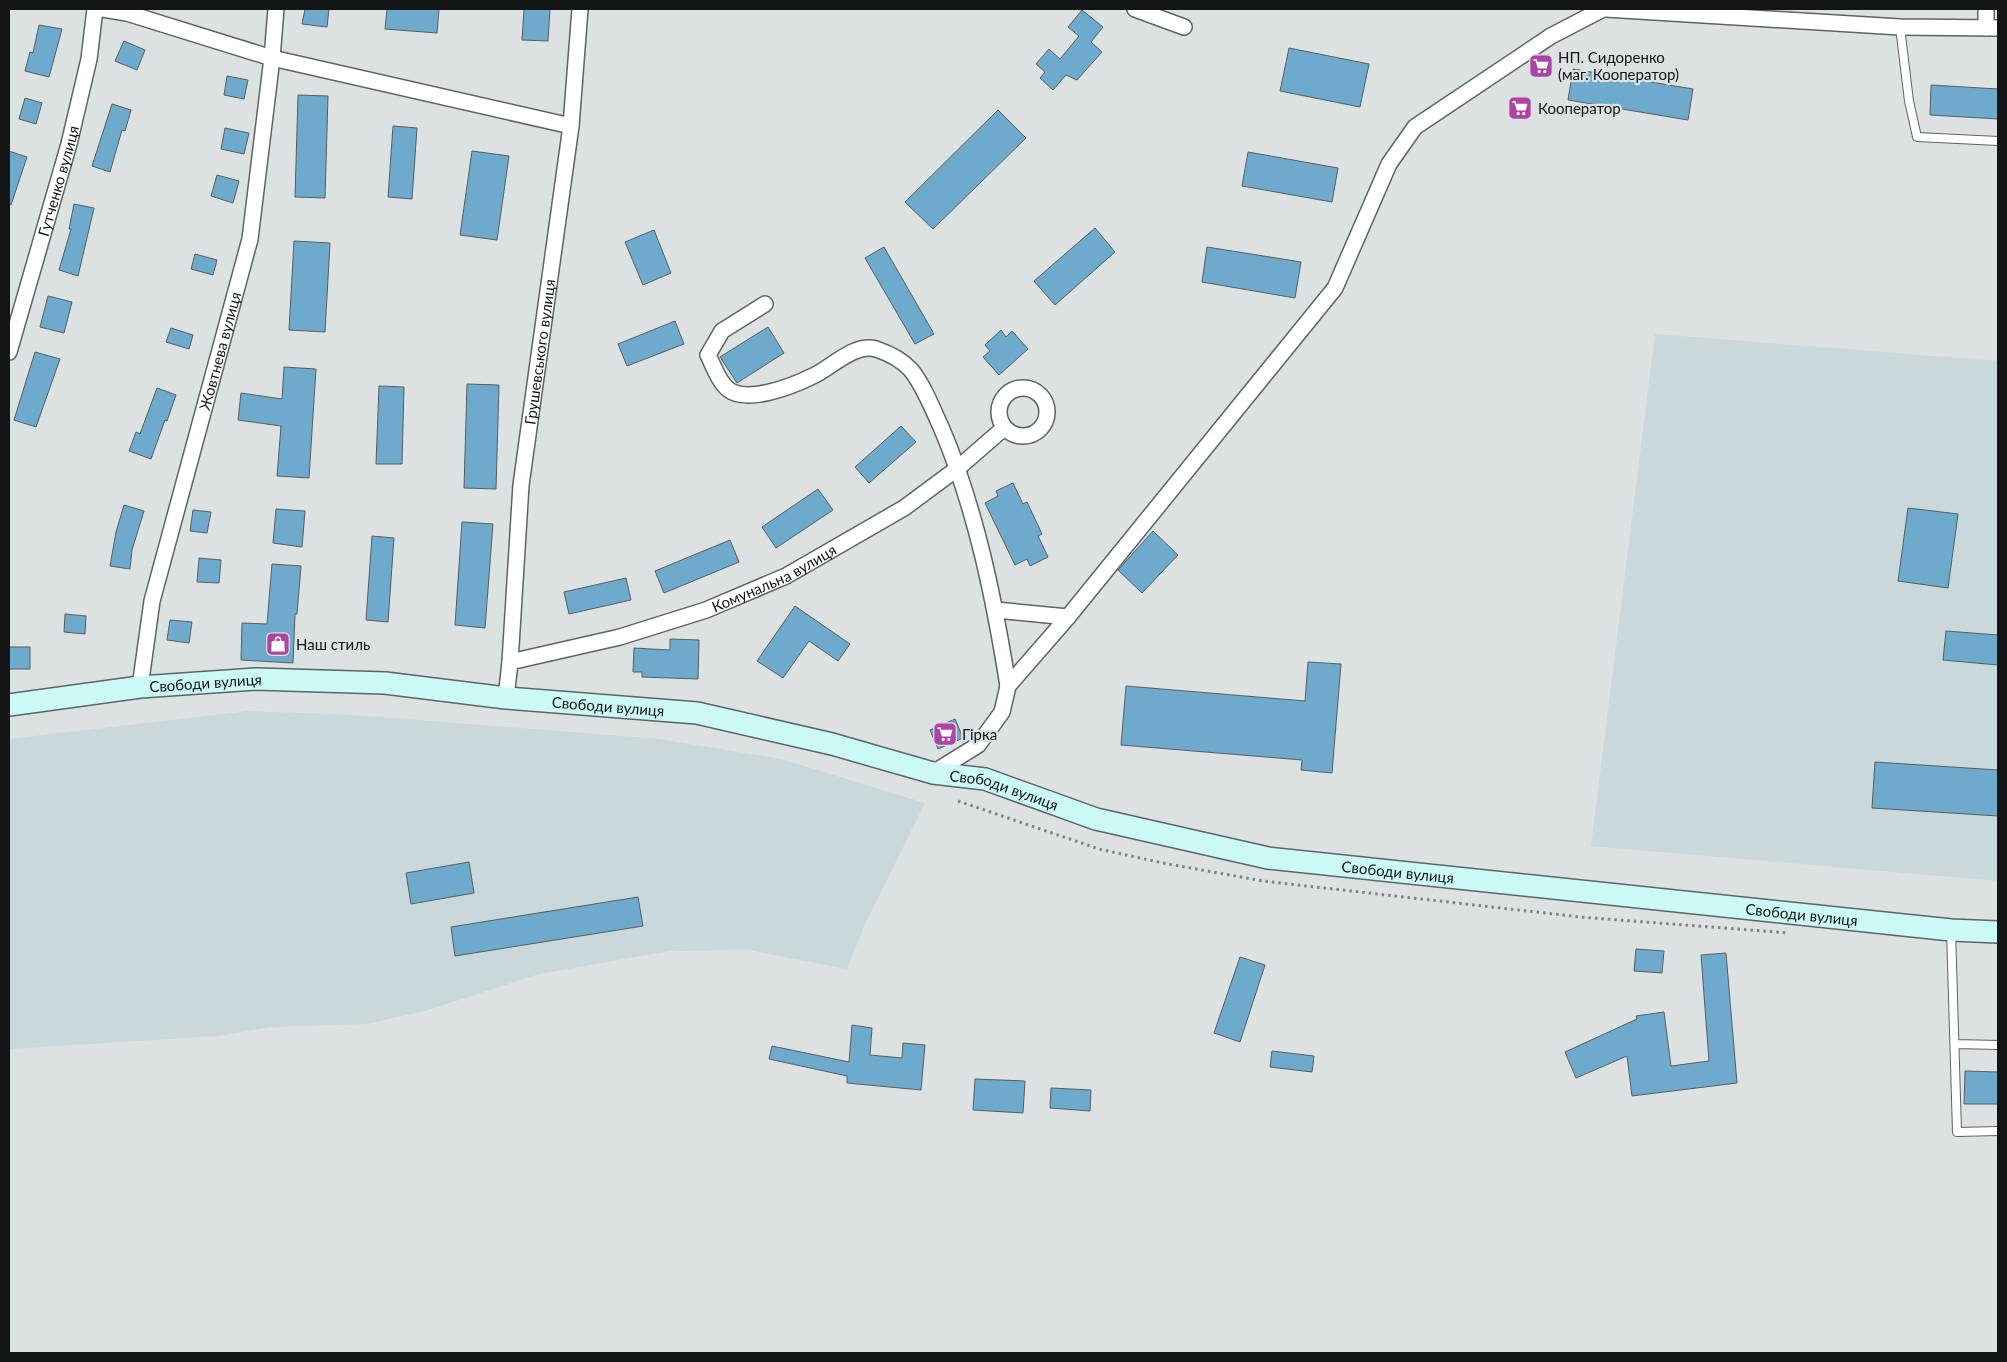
<svg xmlns="http://www.w3.org/2000/svg" width="2007" height="1362" font-family="Lato,sans-serif">
<style>
.built{fill:#c9d8db}
.building{fill:#6daacc;stroke:#595d60}
.lines{fill:none;stroke-linecap:round;stroke-linejoin:round}
.service-casing{stroke:#5e6364;stroke-width:10}
.minor-casing{stroke:#5e6364;stroke-width:18}
.secondary-casing{stroke:#5e6364;stroke-width:24}
.path{stroke:#7f8384;stroke-width:3;stroke-dasharray:2.5 4;stroke-linecap:butt}
.service{stroke:#fff;stroke-width:8}
.minor{stroke:#fff;stroke-width:15}
.secondary{stroke:#cbfaf6;stroke-width:21}
.labels{text-anchor:middle;dominant-baseline:central;stroke-width:4.5;stroke-linejoin:round;paint-order:stroke}
.poi-label{font-size:15px;fill:#121415;stroke:#dce1e2;text-anchor:start}
.street-label{font-size:15px;fill:#121415;stroke:#dce1e2}
</style>
<rect width="100%" height="100%" fill="#dce1e2"/>
<path class="built" d="M1655 334 1998 361V881L1591 846Z
M249 711 354 715 660 739 781 759 925 803 866 922 847 969 748 950 670 951 539 974 428 1010 367 1024 272 1027 218 1036 9 1049V739Z"/>
<path class="building" d="M305 9H329L327 27 302 24Z
M387 9H439L437 33 385 29Z
M524 9H550L548 41 522 40Z
M1082 10 1103 27 1091 42 1102 52 1077 80 1066 75 1053 90 1040 78 1045 72 1036 64 1049 49 1060 59 1079 36 1068 27Z
M39 25 62 29 49 77 25 71 30 52 33 53Z
M124 41 145 50 137 70 115 61Z
M1289 48 1369 64 1360 107 1280 91Z
M1573 69 1693 89 1688 120 1568 100Z
M227 76 248 80 244 99 224 95Z
M1931 85 1998 89V119L1930 115Z
M298 95 328 96 325 198 295 197Z
M25 98 42 103 36 124 19 119Z
M112 104 131 110 125 131 122 130 110 172 92 166Z
M998 110 1026 138 933 229 905 202Z
M393 126 417 128 412 199 388 197Z
M225 128 249 133 244 154 221 149Z
M9 151 27 157 11 205 9 204Z
M472 151 509 156 497 240 460 235Z
M1248 152 1338 168 1332 202 1242 186Z
M217 175 239 181 233 203 211 196Z
M74 204 94 208 78 276 59 270 71 229H69Z
M1095 228 1115 252 1055 305 1034 281Z
M654 230 671 273 643 285 625 242Z
M294 241 330 243 325 332 289 330Z
M884 247 934 334 915 344 865 258Z
M1207 247 1301 262 1295 298 1202 282Z
M195 254 217 260 213 275 191 269Z
M48 296 72 302 64 333 40 327Z
M675 321 684 344 627 366 618 344Z
M768 327 784 353 737 383 720 357Z
M171 328 193 335 189 349 166 342Z
M1001 330 1006 337 1012 331 1028 349 999 375 983 357 990 351 985 345Z
M35 352 60 359 36 427 14 420Z
M284 367 316 369 309 478 277 476 281 426 238 420 241 393 282 399Z
M467 384 499 385 496 489 464 488Z
M379 386 404 387 402 464H376Z
M157 388 176 395 167 421 165 420 151 459 129 451 136 432 140 434Z
M901 426 916 442 869 483 855 467Z
M1013 483 1023 504 1027 502 1042 534 1038 536 1048 557 1030 566 1027 559 1015 565 985 503 998 496 996 491Z
M818 489 833 510 776 548 762 527Z
M124 505 144 511 132 550 130 569 110 566 116 532Z
M1908 508 1958 514 1948 588 1898 581Z
M276 509 305 511 302 547 273 543Z
M193 510 211 512 207 533 190 531Z
M462 522 493 524 485 628 455 625Z
M1153 531 1178 555 1142 593 1118 570Z
M372 536 394 538 388 622 366 620Z
M730 540 739 562 664 593 655 571Z
M199 558 221 560 219 583 197 582Z
M272 564 301 566 297 614H295L293 663 241 660 242 623 267 624Z
M626 578 631 600 569 614 564 592Z
M795 606 850 644 838 661 809 641 783 678 757 661Z
M65 614 86 616 85 634 64 632Z
M170 620 192 622 189 643 167 640Z
M1946 631 1998 635V665L1943 660Z
M670 639 699 640 698 679 642 677V672H633L634 648 670 650Z
M9 647H30V669H9Z
M1308 662 1341 664 1332 773 1301 770 1302 760 1121 745 1126 686 1305 701Z
M955 719 963 738 938 749 930 730Z
M1875 762 1998 770V816L1872 808Z
M469 862 474 893 411 904 406 873Z
M638 897 643 926 455 956 451 927Z
M1636 949 1664 951 1662 973 1634 971Z
M1726 953 1737 1083 1632 1096 1627 1056 1576 1078 1565 1052 1637 1019 1636 1016 1664 1012 1671 1066 1709 1061 1701 955Z
M1240 957 1265 965 1240 1042 1214 1033Z
M852 1025 872 1028 870 1055 902 1058 903 1043 925 1045 921 1090 847 1083V1076L769 1059 772 1046 849 1062Z
M1272 1051 1314 1056 1312 1072 1270 1067Z
M1965 1071 1998 1072V1104H1964Z
M975 1079 1025 1081 1023 1113 973 1110Z
M1051 1088 1091 1090 1090 1111 1050 1108Z"/>
<g class="lines">
<g class="service-casing">
<path id="service" d="M1900 27 1909 101 1917 137 1998 141
M1951 930 1957 1132 1998 1131
M1955 1044 1998 1045"/>
</g>
<g class="minor-casing">
<g id="minor">
<path d="M103 9 127 13 272 58 571 126"/>
<path d="M1135 9 1184 27"/>
<path d="M1606 9 1900 27 1998 28"/>
<path d="M1986 28V9"/>
<path d="M765 304 722 331 708 355C713 365 717 377 724 385 741 408 795 385 815 375 833 366 855 343 876 349 888 353 902 360 911 370 924 386 932 408 941 427 976 509 994 598 1008 686"/>
<path id="s1" d="M9 352 69 144 89 59 95 9"/>
<circle cx="1023" cy="412" r="24"/>
<path d="M996 610 1068 617"/>
<path id="s2" d="M510 662 620 637 706 610 786 576 904 508 958 468 1004 428"/>
<path id="s3" d="M140 687 152 601 250 239 272 58 276 9"/>
<path id="s4" d="M506 698 510 662 521 485 571 126 580 9"/>
<path d="M933 773 978 745 1002 712 1008 686 1068 617 1335 288 1389 164 1415 127 1551 36 1603 9"/>
</g>
</g>
<g class="secondary-casing">
<g id="secondary">
<path id="s5" d="M9 705 140 687 256 679 385 683 506 698 697 713 832 744 933 773 985 779 1096 819 1268 858 1951 930 1998 932"/>
</g>
</g>
<path class="path" d="M958 801 1099 849 1163 863 1263 881 1580 917 1788 933"/>
<use href="#service" class="service"/>
<use href="#minor" class="minor"/>
<use href="#secondary" class="secondary"/>
</g>
<defs>
<g id="supermarket-square" transform="scale(1.25)"><rect x="-9" y="-9" width="18" height="18" rx="4" fill="#ad43a5" stroke="#dce1e2"/><path d="M-6-5.5h2.5l.6 2H6L4.5 2H-2.5L-4.4-4H-6ZM-1.5 3.2a1.3 1.3 0 1 0 .1 0ZM3 3.2a1.3 1.3 0 1 0 .1 0Z" fill="#fff"/></g>
<g id="shop-square" transform="scale(1.25)"><rect x="-9" y="-9" width="18" height="18" rx="4" fill="#ad43a5" stroke="#dce1e2"/><path d="M-5-2.5h2.3a2.7 3.5 0 0 1 5.4 0H5L5.5 6h-11ZM-1.5-2.5h3a1.5 2.3 0 0 0-3 0Z" fill="#fff"/></g>
</defs>
<g fill-rule="evenodd">
<use href="#supermarket-square" x="1541" y="66"/>
<use href="#supermarket-square" x="1520" y="108"/>
<use href="#shop-square" x="278" y="644"/>
<use href="#supermarket-square" x="945" y="734"/>
</g>
<g class="labels">
<g class="poi-label">
<text x="1558" y="57">НП. Сидоренко<tspan x="1558" dy="17">(маг. Кооператор)</tspan></text>
<text x="1538" y="108">Кооператор</text>
<text x="296" y="644">Наш стиль</text>
<text x="962" y="734">Гірка</text>
</g>
<g class="street-label">
<text stroke="none"><textPath href="#s1" startOffset="178">Гутченко вулиця</textPath></text>
<text stroke="none"><textPath href="#s3" startOffset="346">Жовтнева вулиця</textPath></text>
<text stroke="none"><textPath href="#s4" startOffset="348">Грушевського вулиця</textPath></text>
<text stroke="none"><textPath href="#s2" startOffset="278">Комунальна вулиця</textPath></text>
<text stroke="none"><textPath href="#s5" startOffset="198">Свободи вулиця</textPath></text>
<text stroke="none"><textPath href="#s5" startOffset="602">Свободи вулиця</textPath></text>
<text stroke="none"><textPath href="#s5" startOffset="1008">Свободи вулиця</textPath></text>
<text stroke="none"><textPath href="#s5" startOffset="1412">Свободи вулиця</textPath></text>
<text stroke="none"><textPath href="#s5" startOffset="1818">Свободи вулиця</textPath></text>
</g>
</g>
<rect width="2007" height="1362" fill="none" stroke="#121415" stroke-width="20"/>
</svg>
